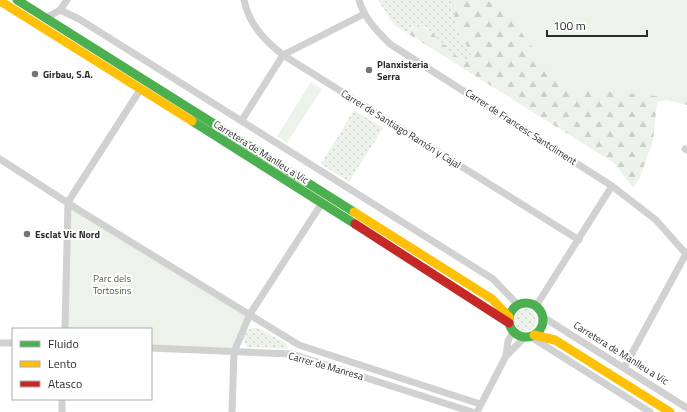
<svg xmlns="http://www.w3.org/2000/svg" width="687" height="412" font-family="'Titillium Web',sans-serif">
<style>
.grass{fill:url(#grass-dots)}
.forest{fill:url(#forest-firs)}
.green{fill:#edf3ea}
.lines{fill:none;stroke-linecap:round;stroke-linejoin:round}
.street{stroke:#d1d1d1;stroke-width:7}
.fast{stroke:#4caf50;stroke-width:9}
.slow{stroke:#ffc107;stroke-width:9}
.jam{stroke:#c62828;stroke-width:9}
.poi-dot{fill:#767676;stroke:#fff;stroke-width:1.5}
.labels{text-anchor:middle;dominant-baseline:central;stroke-width:4;stroke-linejoin:round;paint-order:stroke}
.poi-label{font-size:10px;font-weight:bold;fill:#2c2c2c;stroke:#fff;text-anchor:start}
.street-label{font-size:10px;fill:#2c2c2c;stroke:#fff}
.park-label{font-size:10px;fill:#486838;stroke:#fff}
</style>
<defs>
<pattern id="grass-dots" width="8" height="8" patternUnits="userSpaceOnUse"><rect width="8" height="8" fill="#edf3ea"/><path d="M2 2h.1M6 6h.1" fill="none" stroke="#cbd0c9" stroke-width="1.8" stroke-linecap="round"/></pattern>
<pattern id="forest-firs" width="22" height="20" patternUnits="userSpaceOnUse"><rect width="22" height="20" fill="#edf3ea"/><path d="M5 1l3.5 6h-7zM16 11l3.5 6h-7z" fill="#cbd0c9"/></pattern>
</defs>
<rect width="100%" height="100%" fill="#fff"/>
<path class="grass" d="M378 0H455C451 19 459 38 472 52L470 62C452 61 439 38 425 27H411L407 33 394 25Z
M354 110 383 128 349 182 321 164Z
M514 320a11 11 0 1 1 22 0a11 11 0 1 1-22 0Z
M252 328H258L287 344 288 349 247 347 243 339 247 331Z"/>
<path class="forest" d="M455 0H669L687 25V105L667 100 657 102 653 141 640 177 633 188 614 163 407 33C425 8 448 61 470 62L472 52C459 38 451 20 455 0Z"/>
<path class="green" d="M497 0H687V99L562 87Z
M311 82 322 89 287 143 277 136Z
M68 202 250 314 234 352 151 348V329H65Z"/>
<g class="lines">
<path class="street" d="M244 0C249 24 264 40 283 55L579 240
M359 0C364 18 377 31 390 44L612 186 656 220 687 255
M60 10 79 19 493 279 518 305
M46 18 60 10 67 0
M242 120 283 55 364 14
M685 149 687 150
M0 159 82 212 299 345 480 404
M536 306 612 186
M543 317 687 408
M65 329 68 202 140 90
M531 337 650 412
M0 343H13
M151 348 292 354 472 412
M506 356 525 337
M624 368 687 252
M62 412V399
M232 412 234 352 250 314 322 203
M477 412 506 356 508 341 513 331"/>
<path class="fast" d="M17 0 354 212
M192 121 355 224
M509 320a17 17 0 1 1 34 0a17 17 0 1 1-34 0Z"/>
<path class="slow" d="M0 1 192 121
M354 212 492 299 509 317
M534 335 555 340 670 412"/>
<path class="jam" d="M355 224 509 323"/>
</g>
<g class="poi-dot">
<circle cx="369" cy="70" r="4"/>
<circle cx="35" cy="74" r="4"/>
<circle cx="27" cy="234" r="4"/>
</g>
<g class="labels">
<g class="poi-label">
<text x="377" y="64">Planxisteria<tspan x="377" dy="12">Serra</tspan></text>
<text x="43" y="74">Girbau, S.A.</text>
<text x="35" y="234">Esclat Vic Nord</text>
</g>
<g class="street-label">
<text transform="translate(521 127) rotate(33)">Carrer de Francesc Santcliment</text>
<text transform="translate(401 129) rotate(32)">Carrer de Santiago Ramón y Cajal</text>
<text transform="translate(261 152) rotate(32)">Carretera de Manlleu a Vic</text>
<text transform="translate(621 353) rotate(32)">Carretera de Manlleu a Vic</text>
<text transform="translate(326 366) rotate(16)">Carrer de Manresa</text>
</g>
<g class="park-label">
<text x="112" y="278">Parc dels<tspan x="112" dy="12">Tortosins</tspan></text>
</g>
</g>
<rect x="12" y="328" width="140" height="72" fill="#ffffff" stroke="#ababab"/>
<rect x="20" y="341" width="20" height="6" fill="#4caf50" stroke="#ababab"/>
<text x="48" y="348" font-size="12" fill="#2c2c2c">Fluido</text>
<rect x="20" y="361" width="20" height="6" fill="#ffc107" stroke="#ababab"/>
<text x="48" y="368" font-size="12" fill="#2c2c2c">Lento</text>
<rect x="20" y="381" width="20" height="6" fill="#c62828" stroke="#ababab"/>
<text x="48" y="388" font-size="12" fill="#2c2c2c">Atasco</text>
<path d="M547 30v6h100v-6" fill="none" stroke="#2c2c2c" stroke-width="2"/>
<text x="553" y="30" font-size="12" fill="#2c2c2c" stroke="#ffffff" stroke-width="3" paint-order="stroke">100 m</text>
</svg>
